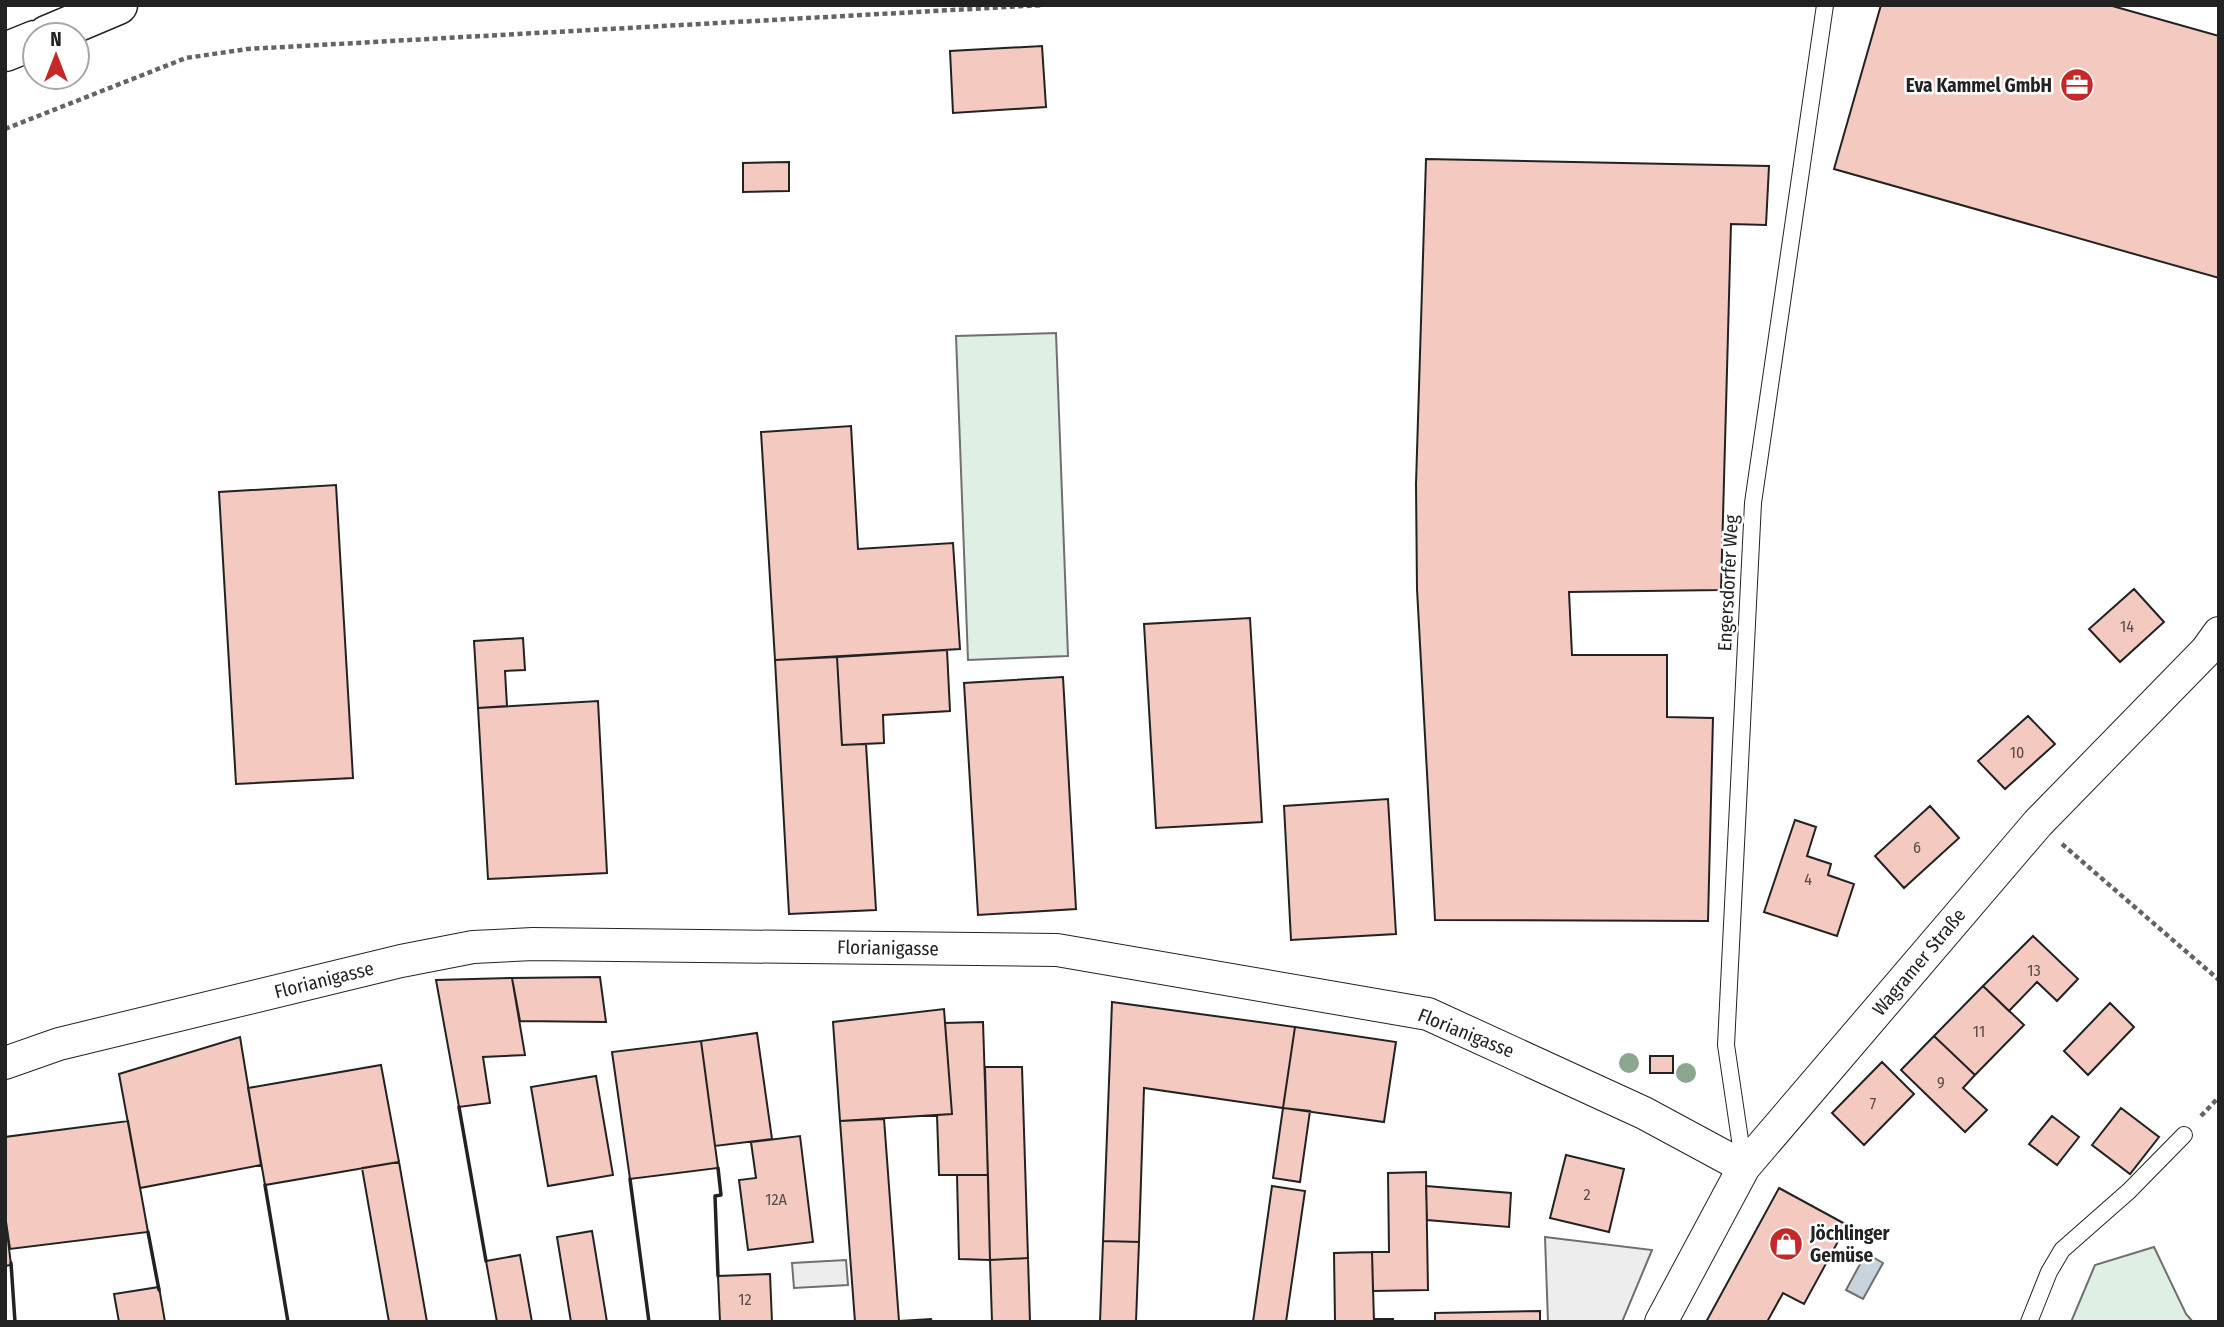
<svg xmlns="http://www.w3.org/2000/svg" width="2224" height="1327" font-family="'Fira Sans Condensed',sans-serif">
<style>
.green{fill:#e0efe3;stroke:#6f6f6f;stroke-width:2}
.parking{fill:#ededed;stroke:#6f6f6f;stroke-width:2}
.water{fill:#c7d3dd;stroke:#6f6f6f;stroke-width:2}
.building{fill:#f3c9c0;stroke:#222;stroke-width:2}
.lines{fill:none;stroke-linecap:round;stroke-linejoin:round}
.service-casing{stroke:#222;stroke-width:18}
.minor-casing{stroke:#222;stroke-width:34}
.primary-casing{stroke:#222;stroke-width:41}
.path{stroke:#646464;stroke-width:4.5;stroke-dasharray:5 3.5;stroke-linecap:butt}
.service{stroke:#fff;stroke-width:16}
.minor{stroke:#fff;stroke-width:32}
.primary{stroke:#fff;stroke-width:38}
.wall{stroke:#222;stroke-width:3.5}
.tree{fill:#8da692}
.labels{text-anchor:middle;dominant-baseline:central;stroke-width:5;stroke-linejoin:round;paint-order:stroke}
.number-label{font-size:16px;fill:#564c4a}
.poi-label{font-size:19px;font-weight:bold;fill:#222;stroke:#fff;text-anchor:end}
.street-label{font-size:19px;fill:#222;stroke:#fff}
</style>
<rect width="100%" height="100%" fill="#fff"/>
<path class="green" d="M1056 333 1068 656 968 660 956 336Z
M2154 1247 2186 1314 2193 1322H2071L2095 1265Z"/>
<path class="parking" d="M1545 1237 1652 1250 1622 1322H1548Z
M846 1260 848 1285 794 1288 792 1263Z"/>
<path class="water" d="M1866 1253 1883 1263 1863 1299 1846 1290Z"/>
<path class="building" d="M1881 5H2109L2219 36V278L1834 169Z
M1042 46 1046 107 953 113 950 51Z
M1426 159 1769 166 1766 225 1731 224 1721 590 1569 592 1572 655H1667V717L1713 718 1708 921 1435 920 1417 589 1416 484Z
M789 162V191L743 192V163Z
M851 426 858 549 953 543 960 649 775 660 761 432Z
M336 485 353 778 236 784 219 492Z
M2134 589 2164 622 2120 662 2089 629Z
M1250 618 1262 822 1156 828 1144 624Z
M523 638 525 670 505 671 507 706 478 708 474 641Z
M947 650 950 711 883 715 884 743 842 745 837 657Z
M837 657 842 745 866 744 876 910 789 914 775 660Z
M1063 677 1076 909 978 915 964 683Z
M598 701 607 873 488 879 478 708Z
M2028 716 2055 744 2005 789 1978 761Z
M1388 799 1396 934 1291 940 1284 806Z
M1930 806 1959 838 1904 888 1875 856Z
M1795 820 1816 827 1807 856 1831 864 1828 875 1854 884 1837 936 1764 912Z
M2033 936 2078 979 2057 1001 2037 982 2009 1011 1983 986Z
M600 977 606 1022 520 1021 512 978Z
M512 978 525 1055 483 1057 490 1103 459 1107 436 980Z
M1983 986 2024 1025 1975 1075 1934 1036Z
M1112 1002 1295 1027 1283 1108 1144 1088 1139 1242 1103 1241Z
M2110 1003 2134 1027 2088 1075 2064 1051Z
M944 1009 952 1114 840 1121 833 1022Z
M983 1022 988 1175H939L937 1115 952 1114 945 1023Z
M1295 1027 1396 1042 1384 1122 1283 1108Z
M757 1033 772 1139 715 1146 701 1041Z
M1934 1036 1975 1075 1963 1088 1987 1110 1965 1132 1901 1070Z
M240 1037 261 1165 140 1188 119 1074Z
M701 1041 718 1168 630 1179 612 1052Z
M1650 1056H1673V1073H1650Z
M1882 1062 1914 1094 1864 1145 1832 1113Z
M381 1065 399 1162 265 1185 248 1088Z
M985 1067H1022L1028 1258 990 1260Z
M596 1076 613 1175 548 1186 531 1087Z
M1283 1108 1310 1111 1300 1182 1273 1178Z
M2121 1108 2159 1137 2130 1174 2092 1145Z
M2052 1116 2079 1137 2057 1165 2029 1144Z
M884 1119 899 1321 855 1322 840 1121Z
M128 1121 148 1232 10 1249 5 1215V1137Z
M800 1136 813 1242 748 1250 739 1180 756 1178 751 1142Z
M1566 1155 1624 1169 1609 1232 1550 1218Z
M399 1162 427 1322H389L362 1168Z
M1426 1172 1428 1290 1373 1291 1372 1252H1389L1388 1173Z
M957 1175H988L990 1260 959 1259Z
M1272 1186 1305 1191 1286 1322H1253Z
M1426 1186 1511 1193 1509 1227 1427 1220Z
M1779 1188 1847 1225 1804 1304 1783 1293 1767 1322H1706Z
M5 1215 11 1265 5 1266Z
M592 1231 607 1322H571L557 1237Z
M1103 1241 1139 1242 1136 1322H1100Z
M1372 1252 1374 1322H1335L1334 1253Z
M520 1255 532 1322H497L486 1261Z
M1028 1258 1030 1322H992L990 1260Z
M770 1274 772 1322H720L718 1276Z
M159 1287 165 1322H119L114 1294Z
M1540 1311V1322H1435V1313Z
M931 1319 932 1322H887L899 1321Z
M1374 1319H1393V1322H1374Z"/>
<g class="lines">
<g class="service-casing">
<path id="service" d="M1744 1167 1726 1045 1753 503 1825 5
M2029 1322 2049 1272 2062 1250 2129 1191 2184 1135"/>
</g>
<g class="minor-casing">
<path id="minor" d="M5 1063 59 1044 401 961 473 947 533 944 1057 950 1428 1014 1644 1113 1744 1167
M1661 1322 1744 1167 2038 823 2206 651 2219 633"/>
</g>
<g class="primary-casing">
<path id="primary" d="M47 35 118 5
M5 52 35 40"/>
</g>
<path class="path" d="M5 129 186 58 247 49 1043 5
M2062 844 2219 980
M2201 1116 2219 1097"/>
<use href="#service" class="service"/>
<use href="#minor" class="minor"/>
<use href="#primary" class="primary"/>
<path class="wall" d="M459 1107 486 1261
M718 1168 721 1195 715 1196 718 1276
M630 1179 649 1322
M265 1185 288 1322
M148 1232 159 1290
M11 1263 15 1322"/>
</g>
<g class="tree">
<circle cx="1629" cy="1063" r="10"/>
<circle cx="1686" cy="1073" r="10"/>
</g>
<defs>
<g id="office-disc" transform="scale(1.75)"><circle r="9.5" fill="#c62828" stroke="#fff"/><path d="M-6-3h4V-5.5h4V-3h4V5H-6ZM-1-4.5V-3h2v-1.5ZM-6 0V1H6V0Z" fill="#fff"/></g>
<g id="shop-disc" transform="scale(1.75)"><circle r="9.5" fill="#c62828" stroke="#fff"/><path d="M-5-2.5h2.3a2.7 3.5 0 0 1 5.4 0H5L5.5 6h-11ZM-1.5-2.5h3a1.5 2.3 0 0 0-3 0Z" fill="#fff"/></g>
</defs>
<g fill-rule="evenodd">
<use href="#office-disc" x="2077" y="85"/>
<use href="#shop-disc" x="1786" y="1244"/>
</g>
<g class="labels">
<g class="number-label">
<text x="2127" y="626">14</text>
<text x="2017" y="752">10</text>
<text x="1917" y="847">6</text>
<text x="1808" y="879">4</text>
<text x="2034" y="970">13</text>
<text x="1979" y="1031">11</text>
<text x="1941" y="1082">9</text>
<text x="1873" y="1103">7</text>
<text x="1587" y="1194">2</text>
<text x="776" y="1199">12A</text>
<text x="745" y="1299">12</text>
</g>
<g class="poi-label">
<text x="2052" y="85">Eva Kammel GmbH</text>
<text x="1810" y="1233" text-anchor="start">Jöchlinger<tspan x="1810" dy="22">Gemüse</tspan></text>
</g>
<g class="street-label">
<text transform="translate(1728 583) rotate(-87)">Engersdorfer Weg</text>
<text transform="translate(888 948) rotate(1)">Florianigasse</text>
<text transform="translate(1919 962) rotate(-50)">Wagramer Straße</text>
<text transform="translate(324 980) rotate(-14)">Florianigasse</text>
<text transform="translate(1466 1033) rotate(22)">Florianigasse</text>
</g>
</g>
<rect width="2224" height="1327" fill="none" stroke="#222222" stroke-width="14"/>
<g transform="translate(56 56)"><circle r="33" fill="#ffffff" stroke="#a7a7a7" stroke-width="2"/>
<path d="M0-5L12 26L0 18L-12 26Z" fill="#c62828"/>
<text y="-10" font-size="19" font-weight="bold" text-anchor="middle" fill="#222222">N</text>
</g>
</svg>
